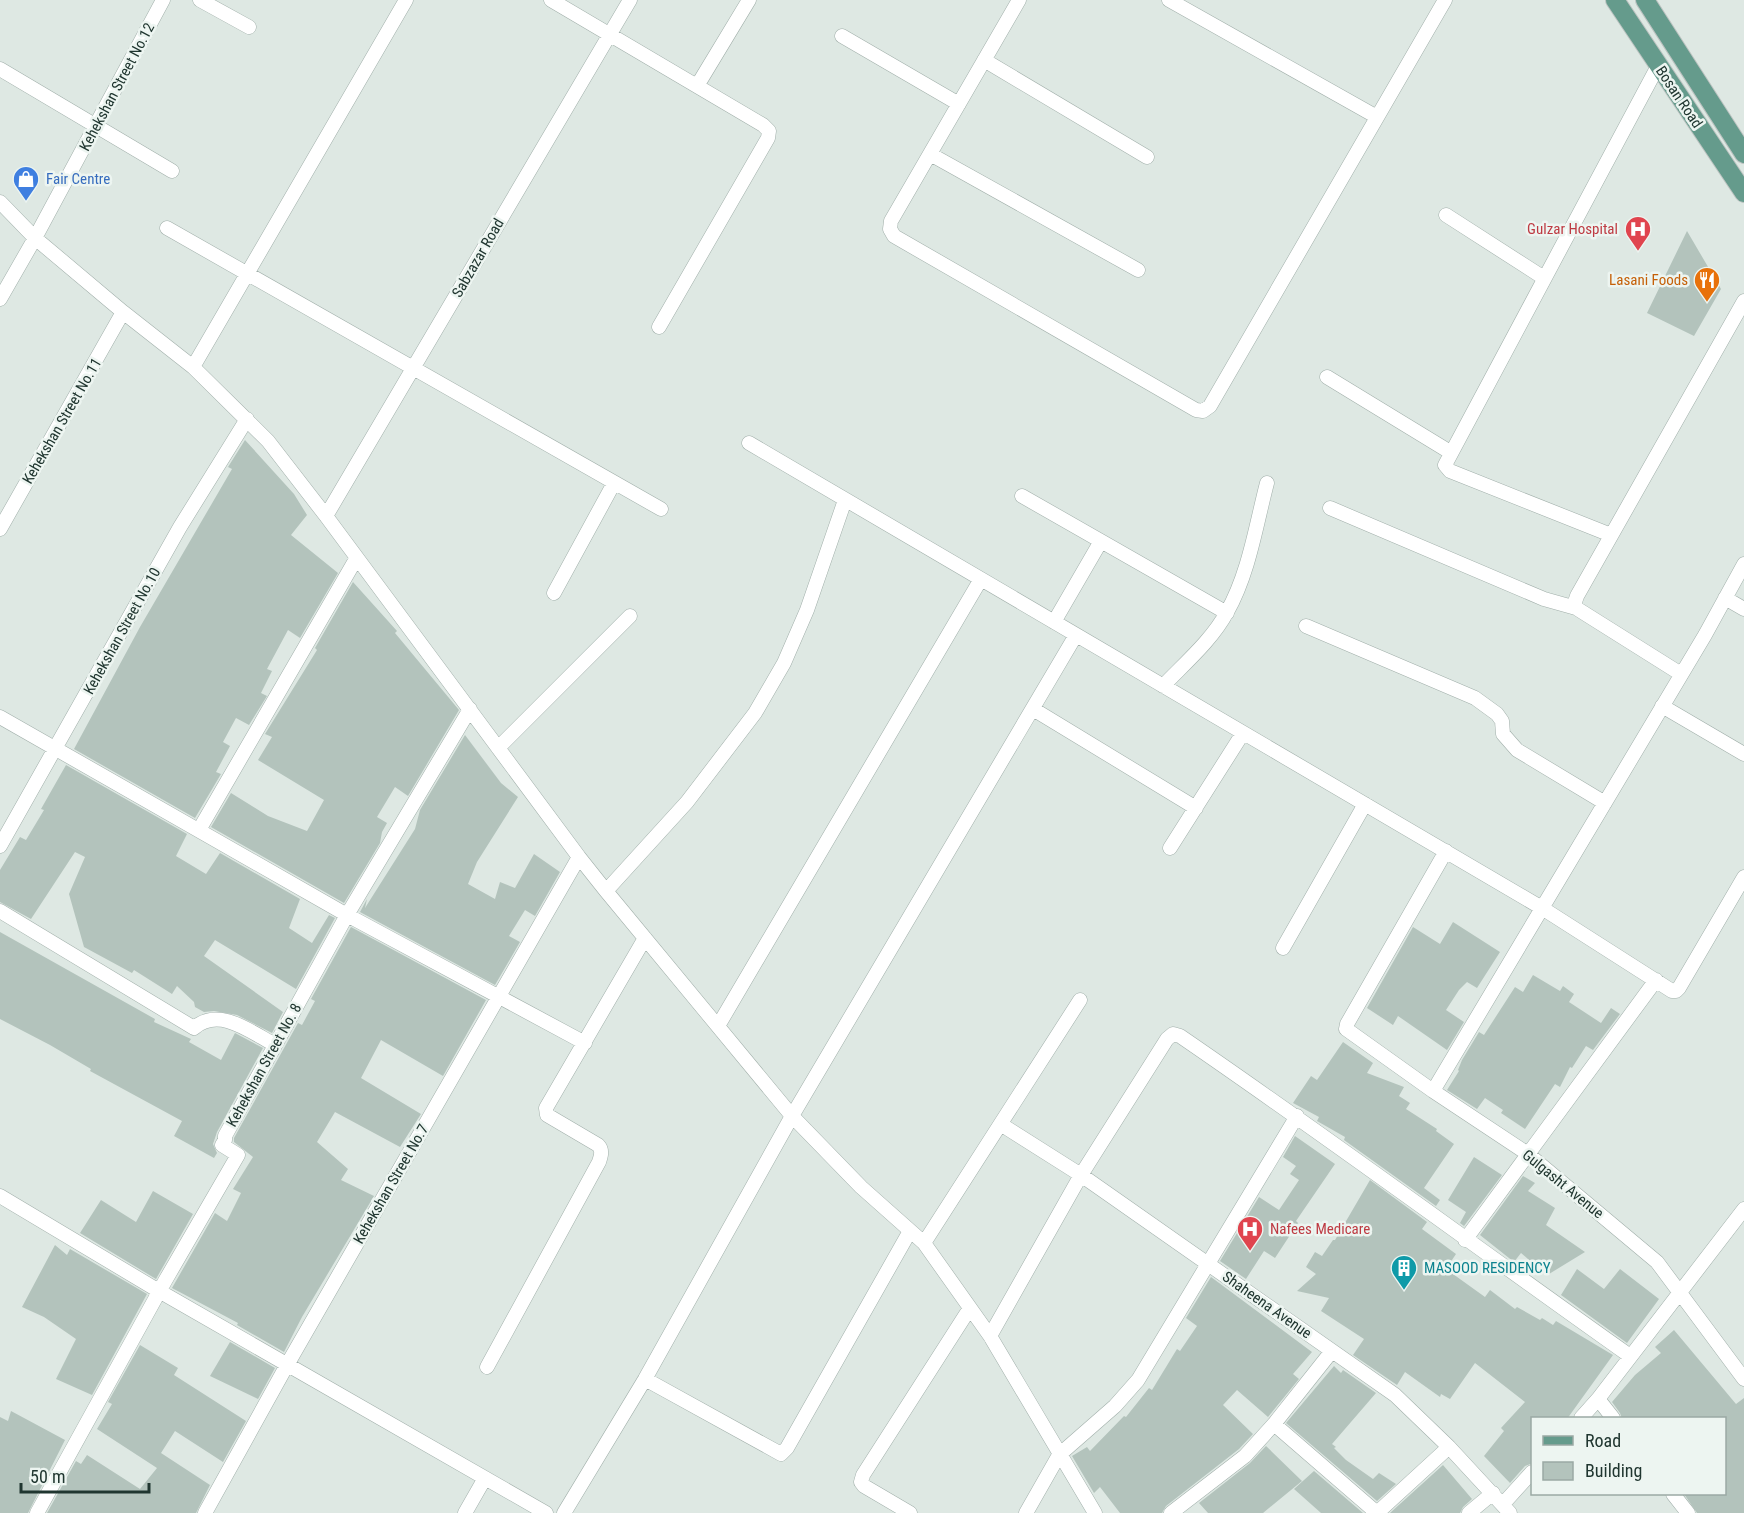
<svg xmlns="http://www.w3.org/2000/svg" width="1744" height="1513" font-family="'Roboto Condensed',sans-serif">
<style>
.building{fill:#b3c3bc}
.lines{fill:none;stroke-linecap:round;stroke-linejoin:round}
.street-casing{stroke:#a1afaa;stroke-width:15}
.primary-casing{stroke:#bcc3c1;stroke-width:20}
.street{stroke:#fff;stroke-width:14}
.primary{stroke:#659b8c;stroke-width:18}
.labels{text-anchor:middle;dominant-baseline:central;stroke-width:5;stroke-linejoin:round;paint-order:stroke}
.street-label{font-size:15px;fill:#203630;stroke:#edf5f1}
.shop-label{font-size:15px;fill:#366cbe;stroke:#edf5f1;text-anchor:start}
.health-label{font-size:15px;fill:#be3a42;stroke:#edf5f1;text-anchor:end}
.food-label{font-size:15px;fill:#c56008;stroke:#edf5f1;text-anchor:end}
.culture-label{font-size:15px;fill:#0d838f;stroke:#edf5f1;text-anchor:start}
</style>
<rect width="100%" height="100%" fill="#dee8e3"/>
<path class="building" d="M1687 231 1721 289 1694 336 1647 313Z
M245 440 294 494 307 515 291 535 338 573 300 638 288 630 267 669 272 671 261 693 267 696 249 725 236 718 223 742 230 746 216 772 221 774 195 818 74 749 140 627 232 469 228 467Z
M353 582 397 631 395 633 459 710 408 796 395 787 377 817 387 823 382 832 380 843 344 903 211 827 231 793 268 816 307 831 324 800 258 760 272 737 265 734 317 650 315 648Z
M465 735 501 783 518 797 477 862 468 884 495 899 500 882 515 888 534 854 560 872 535 916 525 910 509 936 520 942 495 985 360 912 367 899 365 908 415 829 420 810Z
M66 765 187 834 176 856 206 874 220 853 300 899 289 928 312 943 329 915 335 918 296 989 215 940 204 956 283 1012 272 1033 237 1015 214 1011 204 1012 195 1007 194 1002 177 986 172 994 134 970 132 973 84 947 69 894 85 857 75 852 31 919 0 902V870L20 837 26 840 44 810 41 809Z
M1453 922 1500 952 1477 988 1467 982 1459 990 1446 1010 1464 1022 1447 1050 1398 1016 1393 1025 1367 1008 1413 927 1440 944Z
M351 927 486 1000 443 1076 381 1040 361 1078 421 1114 400 1147 335 1112 317 1142 348 1169 341 1180 374 1196 302 1317 284 1352 237 1325 238 1323 172 1288 215 1213 227 1221 241 1193 233 1189 253 1157 234 1142V1138L298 1023 302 1025 315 1001 311 999Z
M0 932 155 1019 154 1022 191 1039 189 1042 221 1060 235 1033 263 1048 217 1132 213 1144 217 1153 214 1158 174 1136 182 1121 90 1071 91 1069 50 1045 0 1019Z
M1533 975 1560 991 1563 986 1574 994 1569 1002 1601 1023 1611 1008 1620 1014 1593 1050 1586 1046 1572 1068 1570 1067 1560 1087 1555 1084 1525 1129 1501 1113 1503 1110 1485 1098 1477 1109 1447 1090 1459 1071 1458 1070 1462 1060 1479 1032 1484 1035 1515 987 1523 992Z
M1343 1042 1373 1063 1367 1073 1404 1087 1399 1096 1410 1103 1406 1109 1437 1129 1436 1131 1454 1144 1424 1188 1440 1200 1436 1206 1344 1140 1345 1137 1317 1121 1319 1117 1293 1103 1311 1076 1317 1080Z
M1295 1136 1335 1164 1296 1221 1298 1223 1275 1258 1264 1251 1246 1279 1220 1261 1259 1197 1279 1210 1299 1180 1290 1174 1296 1166 1283 1157Z
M1474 1157 1502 1175 1464 1226 1460 1223 1466 1212 1448 1200Z
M1523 1176 1535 1183 1528 1191 1555 1208 1546 1225 1585 1252 1549 1274 1536 1266 1521 1253 1514 1262 1480 1235Z
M1370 1180 1427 1222 1422 1229 1456 1254 1446 1269 1485 1297 1490 1290 1515 1309 1517 1307 1540 1320 1542 1318 1553 1325 1556 1321 1613 1355 1567 1419H1533V1463L1525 1466 1510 1483 1484 1456 1504 1431 1501 1428 1525 1402 1475 1363 1450 1399 1441 1394 1440 1397 1405 1372 1397 1385 1353 1355 1364 1339 1321 1311 1329 1298 1297 1291 1316 1274 1306 1267 1315 1252 1322 1256 1333 1240H1335Z
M153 1191 193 1214 156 1279 80 1233 101 1200 136 1222Z
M55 1245 67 1255 70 1249 147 1294 92 1395 56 1379 76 1339 44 1317 22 1307Z
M1577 1269 1604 1289 1620 1269 1659 1299 1627 1343 1561 1295Z
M1211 1277 1312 1352 1293 1374 1299 1379 1268 1417 1237 1390 1223 1405 1253 1434 1239 1449 1166 1506 1162 1513H1120L1100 1487 1094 1493 1072 1456 1087 1447 1090 1451 1124 1416 1126 1417 1149 1388 1152 1390 1177 1349 1180 1351 1197 1326 1186 1318Z
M1674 1330 1736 1404 1744 1398V1513H1697L1684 1494H1725V1419H1622L1620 1413 1612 1402 1635 1375 1661 1353 1655 1347Z
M230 1342 275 1368 258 1399 210 1376Z
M140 1345 178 1368 174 1375 246 1421 223 1462 175 1431 161 1453 210 1485 196 1513H47L76 1461 81 1464 87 1455 140 1489 157 1468 97 1429 112 1404 108 1402Z
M1334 1366 1341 1373 1343 1370 1376 1393 1332 1444 1336 1447 1334 1448 1346 1460 1373 1479 1379 1473 1396 1484 1377 1501 1286 1423Z
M11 1411 65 1440 28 1513H0V1417L8 1421Z
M1266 1446 1302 1481 1263 1513H1208L1199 1503 1250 1463Z
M1443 1465 1472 1499 1463 1507 1460 1513H1390Z
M1314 1471 1363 1513H1321L1294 1489Z"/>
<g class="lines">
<g class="street-casing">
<path id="street" d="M200 0 249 27
M551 0 763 125 769 131 768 138 659 327
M1019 0 891 221 890 229 894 236 1196 410 1203 411 1210 406 1445 0
M1169 0 1377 117
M842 36 959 104
M984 60 1147 157
M0 69 172 171
M697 86 749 0
M930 154 1138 270
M0 202 35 238 123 312 193 367 268 441 326 516 579 857 606 891 792 1116 861 1187 924 1243 990 1336 1095 1513
M1446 215 1544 278
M167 228 661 509
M0 299 35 238 163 0
M193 367 406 0
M1327 377 1450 452
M749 443 1542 908 1672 991H1676L1679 988 1744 877
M1022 496 1227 613
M1330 508 1544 599 1576 608 1681 674
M326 516 630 0
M0 529 123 312
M1611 535 1450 471 1445 465 1658 66
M554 593 614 483
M1725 598 1744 609
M1576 608 1575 602 1577 596 1744 301
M1054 622 1101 541
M1306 626 1475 698 1497 714 1502 721 1503 734 1517 750 1605 803
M1163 686C1185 663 1212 640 1227 612 1249 573 1256 525 1267 483
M1662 706 1744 754
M1033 709 1196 808
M0 717 347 915 585 1043
M498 748 630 616
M199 830 356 559
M0 846 180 527 247 419
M1170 848 1243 733
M1446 851 1347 1024 1346 1029 1433 1091 1528 1154 1657 1262 1744 1379
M606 891 687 802 755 713 784 663 807 610 845 500
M0 911 194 1028C219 1006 251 1032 275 1045
M1283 948 1365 804
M718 1026 981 579
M1433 1091 1705 635 1744 564
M1002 1125 1081 1175 1395 1395 1449 1447 1510 1513
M0 1196 159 1291 546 1513
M1465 1240 1656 980
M924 1243 1080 1000
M990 1336 1081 1175 1167 1039 1173 1034 1180 1036C1332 1140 1480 1250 1630 1356
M487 1367 599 1162C601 1156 603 1150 598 1145L547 1115 546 1108 645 938
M645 1379 781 1454 787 1448 910 1231
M1598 1399 1613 1418
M1581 1418 1598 1399 1744 1209
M1274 1424 1377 1513
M1673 1494 1688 1513
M1503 1504 1532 1472
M37 1513 165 1281 238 1155 222 1145 225 1140V1136L347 915 470 709
M205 1513 287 1365 579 857
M465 1513 485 1478
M564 1513 645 1379 792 1116 1076 635
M910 1513 864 1486 861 1482 863 1475 970 1308
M1026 1513 1059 1455 1115 1406 1138 1380 1297 1116
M1171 1513 1245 1456 1274 1424 1332 1351
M1377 1513 1449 1447
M1469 1513 1493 1493"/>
</g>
<g class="primary-casing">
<path id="primary" d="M1615 0 1744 193
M1645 0 1744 154"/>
</g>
<use href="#street" class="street"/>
<use href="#primary" class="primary"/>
</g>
<defs>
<g id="shop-pin" transform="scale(1.35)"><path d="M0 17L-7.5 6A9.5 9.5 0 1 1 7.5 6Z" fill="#3f7fe0" stroke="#edf5f1"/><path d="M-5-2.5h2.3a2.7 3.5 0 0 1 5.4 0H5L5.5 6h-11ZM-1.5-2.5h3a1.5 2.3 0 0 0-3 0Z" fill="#fff"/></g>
<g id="hospital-pin" transform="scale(1.35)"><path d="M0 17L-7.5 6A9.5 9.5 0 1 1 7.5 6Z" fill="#e0444e" stroke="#edf5f1"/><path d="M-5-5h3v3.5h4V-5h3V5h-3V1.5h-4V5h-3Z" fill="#fff"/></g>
<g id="restaurant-pin" transform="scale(1.35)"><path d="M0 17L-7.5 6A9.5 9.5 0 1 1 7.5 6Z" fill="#e8710a" stroke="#edf5f1"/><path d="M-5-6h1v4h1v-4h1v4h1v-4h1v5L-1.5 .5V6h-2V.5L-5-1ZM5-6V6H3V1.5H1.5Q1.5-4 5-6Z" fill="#fff"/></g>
<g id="building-pin" transform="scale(1.35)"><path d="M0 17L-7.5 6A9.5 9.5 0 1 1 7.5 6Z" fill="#0f9aa8" stroke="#edf5f1"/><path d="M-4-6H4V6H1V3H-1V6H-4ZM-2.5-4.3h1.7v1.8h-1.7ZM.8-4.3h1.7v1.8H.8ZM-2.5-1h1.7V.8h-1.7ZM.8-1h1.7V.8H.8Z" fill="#fff"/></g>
</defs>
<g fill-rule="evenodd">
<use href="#shop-pin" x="26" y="179"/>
<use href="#hospital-pin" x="1638" y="229"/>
<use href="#restaurant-pin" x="1707" y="280"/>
<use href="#hospital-pin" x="1250" y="1229"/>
<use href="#building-pin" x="1404" y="1268"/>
</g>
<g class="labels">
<g class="street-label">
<text transform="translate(117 87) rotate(-62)">Kehekshan Street No.12</text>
<text transform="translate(1679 97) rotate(56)">Bosan Road</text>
<text transform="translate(478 258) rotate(-60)">Sabzazar Road</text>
<text transform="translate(62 421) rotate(-60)">Kehekshan Street No.11</text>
<text transform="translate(122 631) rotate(-61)">Kehekshan Street No.10</text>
<text transform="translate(264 1065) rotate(-61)">Kehekshan Street No. 8</text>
<text transform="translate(391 1184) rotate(-60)">Kehekshan Street No.7</text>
<text transform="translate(1563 1184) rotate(39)">Gulgasht Avenue</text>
<text transform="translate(1267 1305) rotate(35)">Shaheena Avenue</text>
</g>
<g class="shop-label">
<text x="46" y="179">Fair Centre</text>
</g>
<g class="health-label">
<text x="1618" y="229">Gulzar Hospital</text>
<text x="1270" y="1229" text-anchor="start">Nafees Medicare</text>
</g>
<g class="food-label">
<text x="1688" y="280">Lasani Foods</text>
</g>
<g class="culture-label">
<text x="1424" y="1268">MASOOD RESIDENCY</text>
</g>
</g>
<rect x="1531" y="1417" width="195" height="78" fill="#edf5f1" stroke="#9ba9a4" stroke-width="1.5"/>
<rect x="1543" y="1436" width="30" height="9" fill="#659b8c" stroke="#9ba9a4" stroke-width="1.5"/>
<text x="1585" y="1447" font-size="18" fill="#203630">Road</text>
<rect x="1543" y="1462" width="30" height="18" fill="#b3c3bc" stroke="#9ba9a4" stroke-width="1.5"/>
<text x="1585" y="1477" font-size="18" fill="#203630">Building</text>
<path d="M21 1483v9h128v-9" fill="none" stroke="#203630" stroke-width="3"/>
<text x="30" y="1483" font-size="18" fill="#203630" stroke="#edf5f1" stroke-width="4.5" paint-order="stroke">50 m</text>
</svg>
